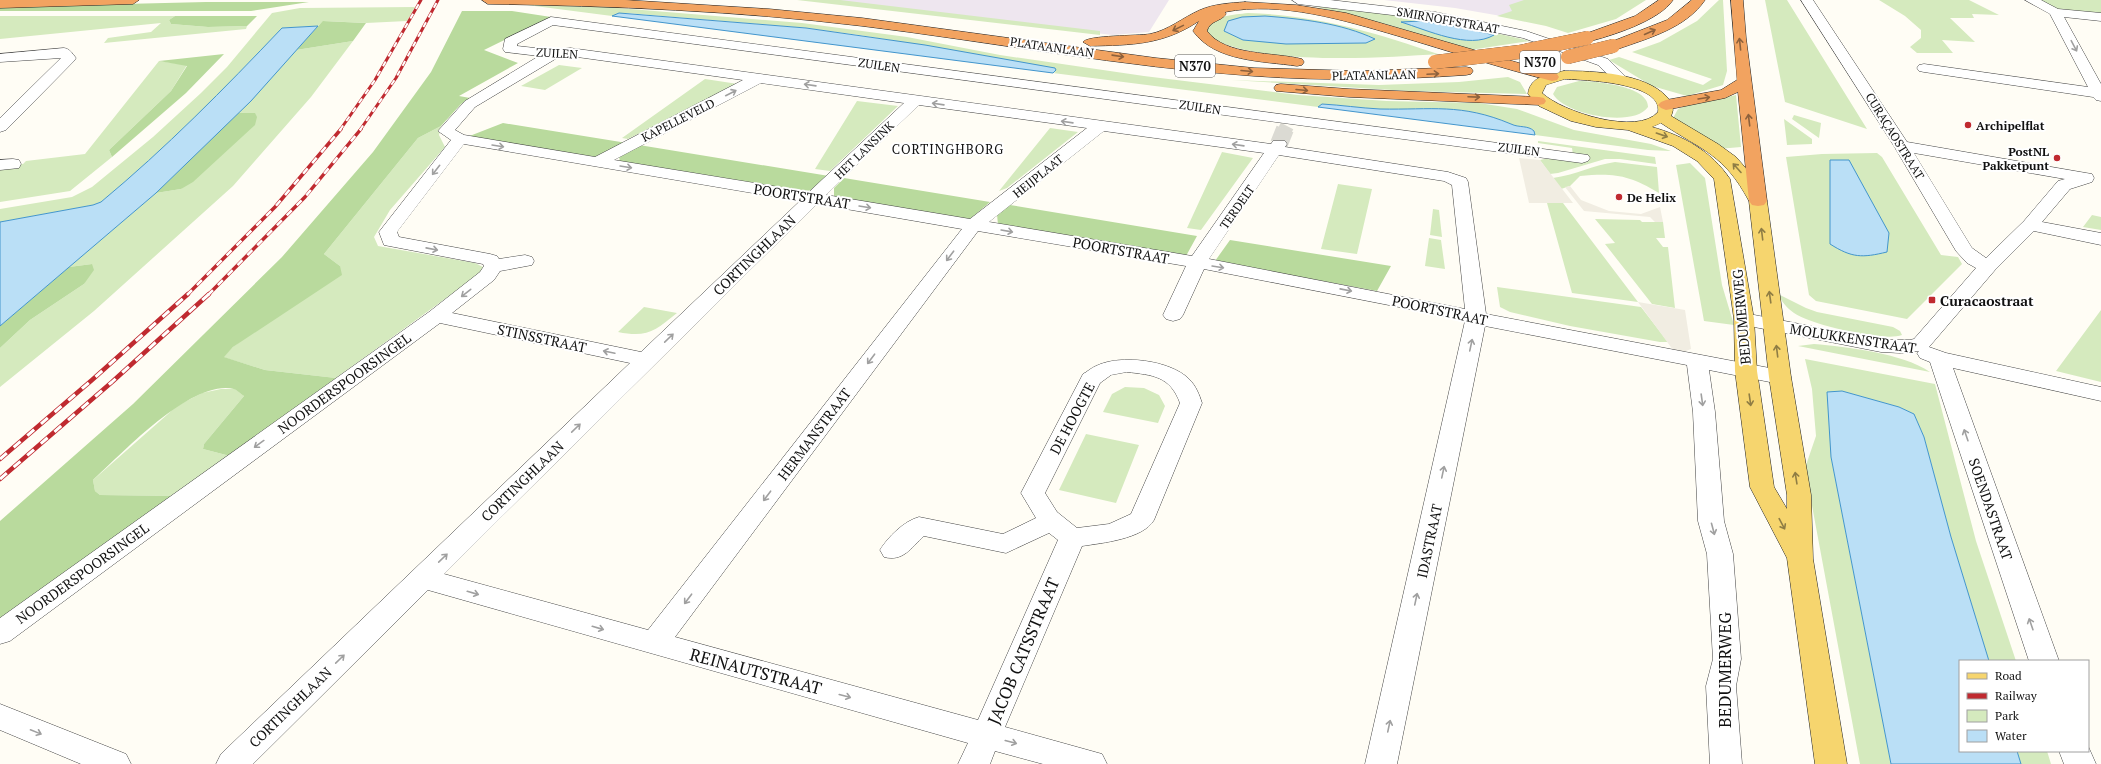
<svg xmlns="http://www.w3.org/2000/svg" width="2101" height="764" font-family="'PT Serif',serif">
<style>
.industrial{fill:#eee6ef}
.green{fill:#d5eabe;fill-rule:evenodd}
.forest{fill:#b9da9d}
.plaza{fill:#f1ede2}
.water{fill:#badff6;stroke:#4295cc}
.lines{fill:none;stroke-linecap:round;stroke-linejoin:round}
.minor-tunnel-far1{stroke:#dbdad3;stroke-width:14;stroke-dasharray:14 7;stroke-linecap:butt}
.minor-tunnel{stroke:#dbdad3;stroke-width:18;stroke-dasharray:18 9;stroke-linecap:butt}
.minor-casing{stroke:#444;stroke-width:1}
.major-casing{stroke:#222;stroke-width:1}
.highway-casing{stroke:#222;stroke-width:1}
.minor{fill:#fff;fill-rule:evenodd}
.major{fill:#f6d56e;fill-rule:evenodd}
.highway{fill:#f2a360;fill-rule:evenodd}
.rail-far2-casing{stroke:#c02a30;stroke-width:3}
.rail-far1-casing{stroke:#c02a30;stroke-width:3.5}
.rail-casing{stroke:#c02a30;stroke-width:4.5}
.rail-far2{stroke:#fff;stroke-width:2;stroke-dasharray:5.5;stroke-linecap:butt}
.rail-far1{stroke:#fff;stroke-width:2.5;stroke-dasharray:7;stroke-linecap:butt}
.rail{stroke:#fff;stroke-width:3;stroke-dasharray:9;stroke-linecap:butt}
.highway-bridge-casing{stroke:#222;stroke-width:14;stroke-linecap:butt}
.highway-bridge{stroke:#f2a360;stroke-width:14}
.oneway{stroke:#8d613c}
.oneway2{stroke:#a0a0a0}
.oneway3{stroke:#8f7d44}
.poi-dot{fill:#c02a30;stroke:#fff;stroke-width:1.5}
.labels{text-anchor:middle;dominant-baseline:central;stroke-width:4;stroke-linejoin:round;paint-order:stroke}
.far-street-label{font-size:12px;fill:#111;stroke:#fff}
.far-poi-label{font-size:12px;font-weight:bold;fill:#111;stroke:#fff;text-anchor:start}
.shield{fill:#fff;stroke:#585858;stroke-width:1}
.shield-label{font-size:13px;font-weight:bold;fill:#111}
.far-neighbourhood-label{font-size:13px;letter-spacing:1px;fill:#111;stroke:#fff}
.street-label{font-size:14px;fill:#111;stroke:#fff}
.poi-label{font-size:14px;font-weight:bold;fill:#111;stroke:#fff;text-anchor:start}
.near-street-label{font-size:17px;fill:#111;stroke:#fff}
</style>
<rect width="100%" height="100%" fill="#fffdf5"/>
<path class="industrial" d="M827 0H1169L1149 32 1112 35Z
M1384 0H1550L1501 16 1455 8Z"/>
<path class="green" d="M797 0H840L1100 31V35Z
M1524 0H1646L1616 19 1568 33 1546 26 1497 16 1512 11 1509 5Z
M1719 0H1723L1727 71 1723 85 1687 96 1652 86 1609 60 1619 57 1703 85 1712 79 1632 52 1660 42 1697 21Z
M1765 0H1787L1867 129 1785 102Z
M1879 0H1969L1999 15 1972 14 1974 18H1950L1975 42 1942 40 1953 53H1917L1910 47 1921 38V30L1905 16Z
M2038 0H2101V15L2056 9Z
M527 5 606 7 802 23 907 37 1000 55 1144 76 1298 95 1387 101 1479 103 1517 109 1574 130 1651 144 1671 151 1648 150 1535 135 1534 131C1528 125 1519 128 1511 124 1461 103 1432 110 1380 109 1360 108 1341 105 1322 104L1318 107 1053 73 1056 72 981 55 859 35 806 28 626 13 612 16Z
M1313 6 1433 19 1530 41 1470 50 1389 25Z
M415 7 407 21 366 23 324 21 318 26 282 28C224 89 166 148 101 202L93 205 0 222V209L72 197 92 187 153 137 201 93 227 67 272 13 300 8Z
M1248 13C1316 15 1374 32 1438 54 1380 58 1255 66 1208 36L1207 27C1216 15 1233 15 1248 13ZM1265 16 1325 23 1243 40 1224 31Z
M0 16H175L169 20 171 24 208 27 247 26 246 29 104 43 108 38 151 32 161 23 0 39Z
M353 41 311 97 233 186 94 311 0 387V348L30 320 84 284 92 264 69 267 156 193 181 189 255 114 238 113 296 50Z
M159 61 187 65 171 91 109 150 112 157 70 191 0 202V167L23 164 26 161 85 154Z
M559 65 582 68 545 90 521 86Z
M1508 77 1520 82 1527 94 1409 91 1231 80 1379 85 1459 82Z
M705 79 738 84 628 139 622 138Z
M1579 81C1595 81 1649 86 1648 107 1634 128 1565 115 1553 94L1557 87Z
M1736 95 1741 147 1718 149 1673 118 1678 109 1685 106Z
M857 101 898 106 830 171 815 169Z
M1794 115 1821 123 1819 138 1792 119Z
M1784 119 1812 139V144L1787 145Z
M441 126 439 135 445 147 390 210 374 237 378 246 475 263 483 267 484 270 482 272 336 378 265 370 223 357 233 347 340 266 324 254 418 138Z
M1050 128 1078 132 1007 188 999 191Z
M1538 141 1655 157 1656 164 1620 159H1605L1558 173 1550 174 1540 160 1552 157 1587 161 1573 155 1572 148 1538 143Z
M1222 152 1253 158 1201 230 1187 228Z
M1877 153 1882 157 1941 255 1958 257 1962 264 1907 319 1816 301 1809 295 1786 157 1822 154Z
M1615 162 1657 167 1659 193C1628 175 1615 173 1580 176L1570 186 1561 189 1553 178C1575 175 1594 165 1615 162Z
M1690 163 1705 178 1722 285 1734 325 1704 321 1676 165Z
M1338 184 1372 189 1357 254 1321 249Z
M1547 203H1563L1638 302 1572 293Z
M1433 209 1439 210 1442 237 1430 235Z
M2092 215 2101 217V230L2083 227Z
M1595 219 1640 220 1642 222H1663L1665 238H1656L1663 247H1668L1675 308 1652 304 1605 244 1615 243Z
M1429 238 1441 240 1445 269 1425 266Z
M1497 287 1641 307 1668 342H1660L1570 326 1510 312 1500 307Z
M1778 294 1806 308 1817 312 1893 327 1900 331 1902 335C1883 342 1812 325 1794 313 1787 308 1781 301 1778 294Z
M644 307 677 313C655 331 647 338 618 332Z
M2101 310V382L2056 371Z
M1814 344C1847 347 1902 353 1930 372L1798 346Z
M1805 359 1935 384 1976 541 2016 661H1989L1951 537 1924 437 1914 414 1899 407 1842 391 1831 457 1891 764H1860L1805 468 1816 436 1812 389Z
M1125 387 1144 388 1159 395 1165 406 1158 423 1103 412 1112 394Z
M221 389H235L244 396 204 444 203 449 230 456 175 496 100 495 95 491 93 480 177 406 202 393Z
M1086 434 1139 445 1116 503 1059 490Z
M2017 751H2047L2051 764H2021Z"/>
<path class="forest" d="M206 2H309L251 11H0V7Z
M462 11H512L551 17 484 50 518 63 459 96 470 98 461 104 441 126 418 138 324 254 340 266 342 275 233 347 224 357 265 370 336 378 230 456 203 449 204 444 244 396C241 394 237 390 234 389 191 379 123 453 93 480L95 491 100 495 175 496 0 624V521L133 404 282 257 373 152 431 72Z
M175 16H257L247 26 208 27 171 24 169 20Z
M323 21 365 23H366L353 41 296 50Z
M224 54 186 93 112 157 109 150 171 91 187 66 159 61Z
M238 113H255L257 117 255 125 193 182 181 189 156 193Z
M503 123 627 143 594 158 467 137Z
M639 145 829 176 817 189 801 192 620 163 619 155Z
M844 178 990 202 969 220 834 198V188Z
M1010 205 1197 236 1186 256 998 225 997 214Z
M1230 240 1391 266 1377 291 1215 261Z
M92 264 94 270 84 284 30 320 0 348V326L69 267Z"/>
<path class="plaza" d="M1519 158 1540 160 1573 203H1529Z
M1570 186 1581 200 1609 211 1641 214 1660 207 1663 222H1655L1650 217 1584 211 1565 187Z
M1638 302 1685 310 1691 349 1683 352 1673 350Z"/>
<path class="water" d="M619 13 806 28 925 45 1055 68 1056 70 1053 73 612 16Z
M1265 16C1302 19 1341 23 1375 39L1366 43 1286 44 1243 40 1224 31 1228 21 1242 17Z
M1421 21 1464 28 1494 35C1469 50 1427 30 1401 22Z
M318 26 251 101 156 193 0 326V222L93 205 101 202C166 148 224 89 282 28Z
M1322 104C1341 105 1360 108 1380 109 1432 110 1461 103 1511 124 1519 128 1528 125 1534 131L1535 135 1318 107Z
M1830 160H1849L1889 233 1887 252C1862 258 1852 258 1830 244Z
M1842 391 1899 407 1914 414 1924 437 1951 537 1989 661H1960V751H2017L2021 764H1891L1831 457 1827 392Z"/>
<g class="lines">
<path class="minor-tunnel-far1" d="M1285 130 1287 126"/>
<path class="minor-tunnel" d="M1279 144 1285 129"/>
<g class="minor-casing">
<path id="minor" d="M1292 0H1330L1435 12 1526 31 1608 59 1630 81 1628 84H1618L1598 65 1523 38 1435 20 1298 4Z
M1801 0H1813L1907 142 2086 173 2092 174 2094 178 2092 182 2070 189 2042 222 2101 233V245L2034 231 1995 270 1929 347 1946 353 2101 387V401L1953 368 2059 661H2029L1930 362 1920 358 1917 353 1919 351 1901 353 1881 352 1744 325 1737 323 1734 319 1737 315 1744 313 1881 340H1910L1914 339 1976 268 1967 263 1956 251 1894 146ZM1914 153 2065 179 2058 181 2024 221 1986 258 1972 248Z
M2025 0H2041L2058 9 2101 13V21L2064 17 2101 84V101L2096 100 2093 97 1924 72 1919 71 1917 68 1919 65 1924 64 2088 87 2050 14Z
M551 17 1588 155 1590 158 1588 161 1582 163 553 25 517 44V46L553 50 570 48 1271 144 1273 141H1285L1287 144 1285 147 1448 172 1466 178 1468 182 1486 314 1780 370 1788 372 1791 377 1788 382 1780 384 1709 370 1715 412 1724 521 1733 554 1741 659 1736 686 1742 764H1710L1706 686 1713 659 1707 554 1698 521 1693 412 1687 365 1485 326 1397 764H1365L1465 321 1440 315 1204 269 1183 315 1180 319 1173 321 1166 319 1163 315 1186 266 978 231 675 637 978 720 1058 540 1049 533 1006 553 924 536C911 548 903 562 884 557L880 550C888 537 904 521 919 517L1003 534 1036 518 1021 493 1083 374C1087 372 1091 368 1096 366 1120 354 1170 360 1189 379 1196 386 1199 394 1202 403L1154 520C1143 539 1102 543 1082 546L1005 727 1102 754 1107 764H1043L995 751 990 764H958L968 743 428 590 253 764H216L221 754 630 363 440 323 10 641 0 644V618L429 312 480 272 484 266 483 264 384 245 379 232 451 140 438 131 465 101 539 56 505 52 503 49 505 39ZM570 56 743 80 595 157 464 135 455 130 475 107 557 58ZM761 83 904 103 809 192 614 160ZM919 105 1087 128 970 219 826 195ZM1104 131 1264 153 1192 256 989 222ZM464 144 800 201 641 352 452 313 494 280 500 271 532 265 534 261 532 257 525 255 499 259 497 256 490 254 399 237 397 232ZM1279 155 1444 181 1452 185 1465 309 1209 259ZM817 204 962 229 648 630 444 574ZM1127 372C1153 375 1170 376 1180 403L1131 514 1109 524 1077 528 1057 512 1045 493 1100 383 1111 375Z
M64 48C70 49 72 53 76 58L74 61 6 130 0 132V118L61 58 0 62V54Z
M13 159 19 160 21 164 19 168 0 170V160Z
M0 704 126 754 131 764H81L0 730Z
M2088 746 2096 764H2064L2059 751H2088Z"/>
</g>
<g class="major-casing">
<path id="major" d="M1564 71C1594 71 1645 73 1667 97 1672 103 1675 108 1671 116L1718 144 1736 157 1750 173 1767 201 1791 377 1811 495 1813 559 1847 764H1815L1787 558 1750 487 1735 371 1734 319 1714 179 1697 161 1673 146 1628 130 1596 127 1571 121 1539 106 1528 94C1530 76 1549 74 1564 71ZM1565 79C1583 80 1663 82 1658 112 1638 136 1562 112 1542 93L1546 85ZM1661 123C1703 151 1724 154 1749 201L1769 377 1787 495V509L1774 487 1757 371 1754 319 1730 179C1711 151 1684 136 1652 127Z"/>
</g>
<g class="highway-casing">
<path id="highway" d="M0 0H139L133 4 0 8Z
M482 0H625L769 9 862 18 1156 58 1254 68 1360 71 1466 67 1471 68 1473 71 1471 74 1466 75C1395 80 1325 81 1254 76 1122 67 993 42 862 26 738 11 613 6 488 4Z
M1659 0H1673C1659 21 1611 36 1587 42L1580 38 1582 35 1635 16Z
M1692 0H1705C1686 28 1649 38 1618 49L1613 50 1606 46 1608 43 1667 20Z
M1731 0H1743L1746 38 1767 201 1764 205 1758 206 1752 205 1749 201 1738 92 1725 98 1666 110 1661 108 1658 105 1661 102 1666 100 1721 90 1737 80Z
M1245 2 1296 5 1346 13 1557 74 1559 77 1557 80 1552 81C1500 68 1449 51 1398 36 1343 20 1282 1 1225 12L1226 14C1221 22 1210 20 1207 31 1225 56 1274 52 1302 59L1304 62 1302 65 1297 66C1263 61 1215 62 1193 31L1199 21C1163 45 1132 45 1090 46L1083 42C1088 35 1138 36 1150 34 1169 30 1182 18 1200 10 1214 4 1230 3 1245 2Z
M1281 84 1349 89 1539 97 1544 98 1546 101 1544 104 1539 105 1349 97 1276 91 1274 88 1276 85Z"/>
</g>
<use href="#minor" class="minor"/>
<use href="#major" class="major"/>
<use href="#highway" class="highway"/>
<g class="rail-far2-casing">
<path id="rail-far2" d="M340 130 375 80 421 0
M360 130 396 78 438 0"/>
</g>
<g class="rail-far1-casing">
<path id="rail-far1" d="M187 295 275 207 341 129
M208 295 305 197 361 129"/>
</g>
<g class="rail-casing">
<path id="rail" d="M0 459 92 380 188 294
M0 479 112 382 209 294"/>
</g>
<use href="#rail-far2" class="rail-far2"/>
<use href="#rail-far1" class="rail-far1"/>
<use href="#rail" class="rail"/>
<g class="highway-bridge-casing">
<path id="highway-bridge" d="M1568 57 1613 46
M1435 62 1519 52 1587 38"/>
</g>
<use href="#highway-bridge" class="highway-bridge"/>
</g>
<defs><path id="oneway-shaft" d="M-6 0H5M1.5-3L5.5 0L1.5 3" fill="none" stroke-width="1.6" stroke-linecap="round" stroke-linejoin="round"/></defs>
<g class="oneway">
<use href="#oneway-shaft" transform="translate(1178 28) rotate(154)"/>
<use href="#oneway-shaft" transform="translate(1650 32) rotate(-24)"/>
<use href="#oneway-shaft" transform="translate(1740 44) rotate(-96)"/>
<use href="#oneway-shaft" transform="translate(1118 56) rotate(8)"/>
<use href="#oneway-shaft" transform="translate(1247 71) rotate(5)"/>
<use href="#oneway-shaft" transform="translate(1433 74) rotate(-3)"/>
<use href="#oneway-shaft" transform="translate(1302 90) rotate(5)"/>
<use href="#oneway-shaft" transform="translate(1474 97) rotate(2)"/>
<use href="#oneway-shaft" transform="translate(1704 98) rotate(-9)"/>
<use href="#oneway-shaft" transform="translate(1749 120) rotate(-97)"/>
</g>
<g class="oneway2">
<use href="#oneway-shaft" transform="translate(2074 46) rotate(62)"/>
<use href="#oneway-shaft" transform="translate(810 85) rotate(-172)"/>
<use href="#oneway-shaft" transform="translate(731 93) rotate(-27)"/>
<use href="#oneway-shaft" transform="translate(938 104) rotate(-172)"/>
<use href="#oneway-shaft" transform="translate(1067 122) rotate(-172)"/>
<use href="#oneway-shaft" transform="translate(1238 145) rotate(-172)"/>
<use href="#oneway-shaft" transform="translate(498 146) rotate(9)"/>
<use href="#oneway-shaft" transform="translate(626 167) rotate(9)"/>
<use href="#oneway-shaft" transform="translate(436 170) rotate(128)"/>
<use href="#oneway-shaft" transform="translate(865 207) rotate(9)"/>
<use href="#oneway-shaft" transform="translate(1007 231) rotate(10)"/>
<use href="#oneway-shaft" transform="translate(432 249) rotate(11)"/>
<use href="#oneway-shaft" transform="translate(950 256) rotate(127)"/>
<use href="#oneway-shaft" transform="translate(1218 267) rotate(9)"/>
<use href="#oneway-shaft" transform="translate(1346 290) rotate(11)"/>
<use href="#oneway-shaft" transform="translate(466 293) rotate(142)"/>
<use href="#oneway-shaft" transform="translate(669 338) rotate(-44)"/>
<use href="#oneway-shaft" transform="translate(1471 345) rotate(-78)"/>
<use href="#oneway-shaft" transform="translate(609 352) rotate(-168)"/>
<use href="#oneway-shaft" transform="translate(871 359) rotate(127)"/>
<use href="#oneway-shaft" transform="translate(1702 400) rotate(82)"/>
<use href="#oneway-shaft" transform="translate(576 428) rotate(-44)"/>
<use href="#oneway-shaft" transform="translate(1966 435) rotate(-109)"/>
<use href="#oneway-shaft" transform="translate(259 444) rotate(144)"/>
<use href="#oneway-shaft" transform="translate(1443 472) rotate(-78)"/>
<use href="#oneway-shaft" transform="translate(767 496) rotate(127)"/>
<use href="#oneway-shaft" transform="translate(1713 529) rotate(75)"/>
<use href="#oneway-shaft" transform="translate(443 558) rotate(-44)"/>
<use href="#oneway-shaft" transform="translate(473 593) rotate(16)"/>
<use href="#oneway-shaft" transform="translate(688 599) rotate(127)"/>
<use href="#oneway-shaft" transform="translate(1416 599) rotate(-78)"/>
<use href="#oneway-shaft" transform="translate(2031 624) rotate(-109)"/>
<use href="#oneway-shaft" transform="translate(598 628) rotate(16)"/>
<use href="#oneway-shaft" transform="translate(340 659) rotate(-44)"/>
<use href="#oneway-shaft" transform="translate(845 696) rotate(15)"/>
<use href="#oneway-shaft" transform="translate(1389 726) rotate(-78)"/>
<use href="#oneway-shaft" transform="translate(36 732) rotate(22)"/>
<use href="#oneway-shaft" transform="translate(1011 742) rotate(15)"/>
</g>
<g class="oneway3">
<use href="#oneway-shaft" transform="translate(1662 135) rotate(19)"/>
<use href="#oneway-shaft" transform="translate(1737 168) rotate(-132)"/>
<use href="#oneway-shaft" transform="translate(1762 234) rotate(-97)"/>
<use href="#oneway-shaft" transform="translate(1770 297) rotate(-98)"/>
<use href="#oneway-shaft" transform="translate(1777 351) rotate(-97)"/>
<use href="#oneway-shaft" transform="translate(1750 400) rotate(82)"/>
<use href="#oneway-shaft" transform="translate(1796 478) rotate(-99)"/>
<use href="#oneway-shaft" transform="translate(1782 524) rotate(62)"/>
</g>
<g class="poi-dot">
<circle cx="1968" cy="125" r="4"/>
<circle cx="2057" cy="158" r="4"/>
<circle cx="1619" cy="197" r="4"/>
<rect x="1928" y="296" width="8" height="8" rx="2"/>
</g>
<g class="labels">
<g class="far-street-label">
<text transform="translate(1448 20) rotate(10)">SMIRNOFFSTRAAT</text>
<text transform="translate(1052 47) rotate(8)">PLATAANLAAN</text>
<text transform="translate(557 53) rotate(3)">ZUILEN</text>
<text transform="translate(879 65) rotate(8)">ZUILEN</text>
<text transform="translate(1374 75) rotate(-1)">PLATAANLAAN</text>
<text transform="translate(1200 107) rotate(8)">ZUILEN</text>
<text transform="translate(678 120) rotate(-27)">KAPELLEVELD</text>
<text transform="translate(1895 136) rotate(58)">CURAÇAOSTRAAT</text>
<text transform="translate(1519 149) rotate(7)">ZUILEN</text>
<text transform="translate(864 150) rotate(-44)">HET LANSINK</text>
<text transform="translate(1038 176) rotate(-39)">HEIJPLAAT</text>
<text transform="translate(1237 207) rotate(-55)">TERDELT</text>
</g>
<g class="far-poi-label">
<text x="1976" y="125">Archipelflat</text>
<text x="2049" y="151" text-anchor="end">PostNL<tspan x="2049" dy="14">Pakketpunt</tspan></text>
<text x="1627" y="197">De Helix</text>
</g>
<g class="shield">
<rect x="1520" y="51" width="40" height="22" rx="3"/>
<rect x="1175" y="55" width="40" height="22" rx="3"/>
</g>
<g class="shield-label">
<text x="1540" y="62">N370</text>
<text x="1195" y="66">N370</text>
</g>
<g class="far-neighbourhood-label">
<text x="948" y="149">CORTINGHBORG</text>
</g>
<g class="street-label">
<text transform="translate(802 196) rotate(9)">POORTSTRAAT</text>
<text transform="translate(1121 250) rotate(10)">POORTSTRAAT</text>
<text transform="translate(754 255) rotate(-44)">CORTINGHLAAN</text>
<text transform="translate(1440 310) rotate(12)">POORTSTRAAT</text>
<text transform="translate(1741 317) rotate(-95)">BEDUMERWEG</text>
<text transform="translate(542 338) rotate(12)">STINSSTRAAT</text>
<text transform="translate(1853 338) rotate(9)">MOLUKKENSTRAAT</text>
<text transform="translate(344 383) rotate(-36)">NOORDERSPOORSINGEL</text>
<text transform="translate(1072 418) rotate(-62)">DE HOOGTE</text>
<text transform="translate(814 434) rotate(-53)">HERMANSTRAAT</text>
<text transform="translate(522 481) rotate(-44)">CORTINGHLAAN</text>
<text transform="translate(1991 509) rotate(71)">SOENDASTRAAT</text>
<text transform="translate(1429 541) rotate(-78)">IDASTRAAT</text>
<text transform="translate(82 573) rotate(-36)">NOORDERSPOORSINGEL</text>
<text transform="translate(290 707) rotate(-44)">CORTINGHLAAN</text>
</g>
<g class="poi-label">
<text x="1940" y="300">Curacaostraat</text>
</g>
<g class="near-street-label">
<text transform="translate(1023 651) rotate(-67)">JACOB CATSSTRAAT</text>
<text transform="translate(1724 670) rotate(-90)">BEDUMERWEG</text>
<text transform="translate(756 671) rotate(15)">REINAUTSTRAAT</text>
</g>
</g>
<rect x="1959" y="660" width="130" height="92" fill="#ffffff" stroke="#a0a0a0"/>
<rect x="1967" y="673" width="20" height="6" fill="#f6d56e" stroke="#a0a0a0"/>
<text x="1995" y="680" font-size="12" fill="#111111">Road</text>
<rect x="1967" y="693" width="20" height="6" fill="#c02a30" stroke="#a0a0a0"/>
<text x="1995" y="700" font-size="12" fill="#111111">Railway</text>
<rect x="1967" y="710" width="20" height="12" fill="#d5eabe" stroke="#a0a0a0"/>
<text x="1995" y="720" font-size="12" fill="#111111">Park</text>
<rect x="1967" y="730" width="20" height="12" fill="#badff6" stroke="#a0a0a0"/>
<text x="1995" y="740" font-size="12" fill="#111111">Water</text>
</svg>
